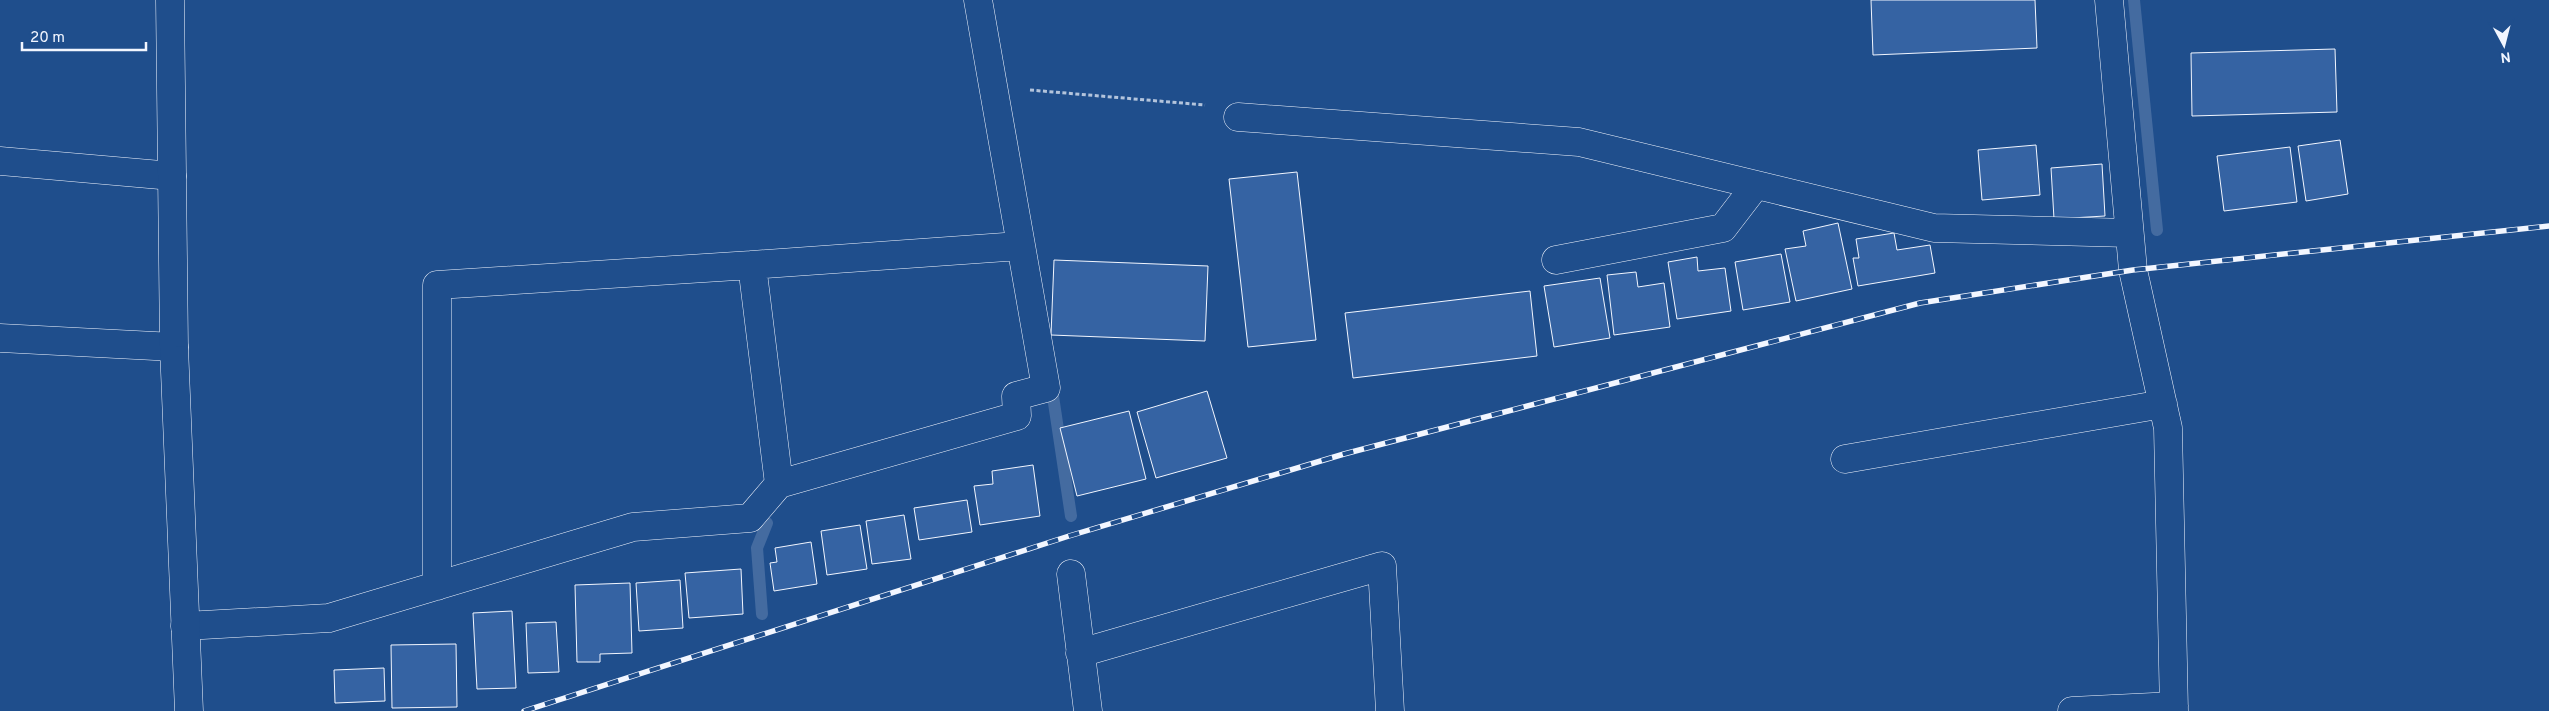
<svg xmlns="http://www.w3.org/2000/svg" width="2549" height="711" font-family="Overpass,sans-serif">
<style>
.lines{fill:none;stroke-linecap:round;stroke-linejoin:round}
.stream{stroke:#446ba0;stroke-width:12}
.building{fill:#3563a3;stroke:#f2f6ff}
.street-casing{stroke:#f2f6ff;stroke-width:29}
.secondary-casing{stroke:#f2f6ff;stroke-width:29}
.path{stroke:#b3c4dc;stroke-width:3;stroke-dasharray:4 2.5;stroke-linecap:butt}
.street{stroke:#1f4e8c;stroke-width:28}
.secondary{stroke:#1f4e8c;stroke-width:28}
.rail-casing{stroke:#f2f6ff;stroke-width:5.5}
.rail{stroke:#1f4e8c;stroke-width:4;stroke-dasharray:11;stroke-linecap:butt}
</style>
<rect width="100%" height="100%" fill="#1f4e8c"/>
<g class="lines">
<path class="stream" d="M2134 0 2157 230
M1051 383 1071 516
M762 614 757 548 767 523"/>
</g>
<path class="building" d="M1871 0H2035L2037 48 1873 55Z
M2335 49 2337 112 2192 116 2191 53Z
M2340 140 2348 194 2306 201 2298 146Z
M2036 145 2040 195 1982 200 1978 150Z
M2290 147 2297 202 2224 211 2217 156Z
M2102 164 2105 216 2054 219 2051 168Z
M1297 172 1316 340 1248 347 1229 179Z
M1838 223 1852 289 1796 301 1785 249 1806 246 1803 231Z
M1894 233 1897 250 1930 245 1935 273 1858 286 1853 258H1859L1856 239Z
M1781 254 1790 302 1743 310 1735 262Z
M1697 257 1698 271 1725 268 1731 311 1677 319 1668 262Z
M1054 260 1208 266 1205 341 1051 335Z
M1636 272 1638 287 1664 283 1670 327 1614 335 1607 275Z
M1600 278 1610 338 1554 347 1544 286Z
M1530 291 1537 356 1353 378 1345 313Z
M1207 391 1227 458 1156 478 1137 412Z
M1129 411 1146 479 1077 496 1060 428Z
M1033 465 1040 516 980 525 974 486 993 484 992 471Z
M967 500 972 532 919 540 914 508Z
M904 515 911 559 872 564 866 521Z
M860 525 867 569 827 575 821 531Z
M811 542 817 584 774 591 770 563 777 562 775 548Z
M741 569 743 614 689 618 685 573Z
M680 580 683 628 639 631 636 583Z
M630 583 632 653 600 654V662H577L575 585Z
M512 611 516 688 477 689 473 613Z
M556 622 559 672 528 673 526 623Z
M456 644 457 707 392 708 391 645Z
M384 668 385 701 335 703 334 670Z"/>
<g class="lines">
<g class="street-casing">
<path id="street" d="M2109 0 2133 270 2168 428 2174 711
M1238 117 1579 142 1934 228 2129 233
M0 161 172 176
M1556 260 1723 228 1756 185
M0 338 174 347
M1845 459 2163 404
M779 484 752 265 1020 246
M1071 574 1088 711
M437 586V285L752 265
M185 626 329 618 633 527 750 518 779 484 1017 416 1016 396 1046 388 978 0
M1080 653 1382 566 1390 711
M2072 711 2174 706"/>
</g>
<g class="secondary-casing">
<path id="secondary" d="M170 0 174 347 189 711"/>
</g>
<path class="path" d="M1030 90 1205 105"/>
<use href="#street" class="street"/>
<use href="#secondary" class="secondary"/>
<g class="rail-casing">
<path id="rail" d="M524 711 1069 536 1344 454 1920 303 2133 270 2549 226"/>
</g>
<use href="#rail" class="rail"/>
</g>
<g transform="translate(2504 45) rotate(173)" stroke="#1f4e8c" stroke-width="4" paint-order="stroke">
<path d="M0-4L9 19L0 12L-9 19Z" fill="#f2f6ff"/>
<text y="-8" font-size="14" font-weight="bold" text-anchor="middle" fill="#f2f6ff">N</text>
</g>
<path d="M22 42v8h124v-8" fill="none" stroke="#f2f6ff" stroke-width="2.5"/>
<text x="30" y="42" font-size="15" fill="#f2f6ff" stroke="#1f4e8c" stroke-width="4" paint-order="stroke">20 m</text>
</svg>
